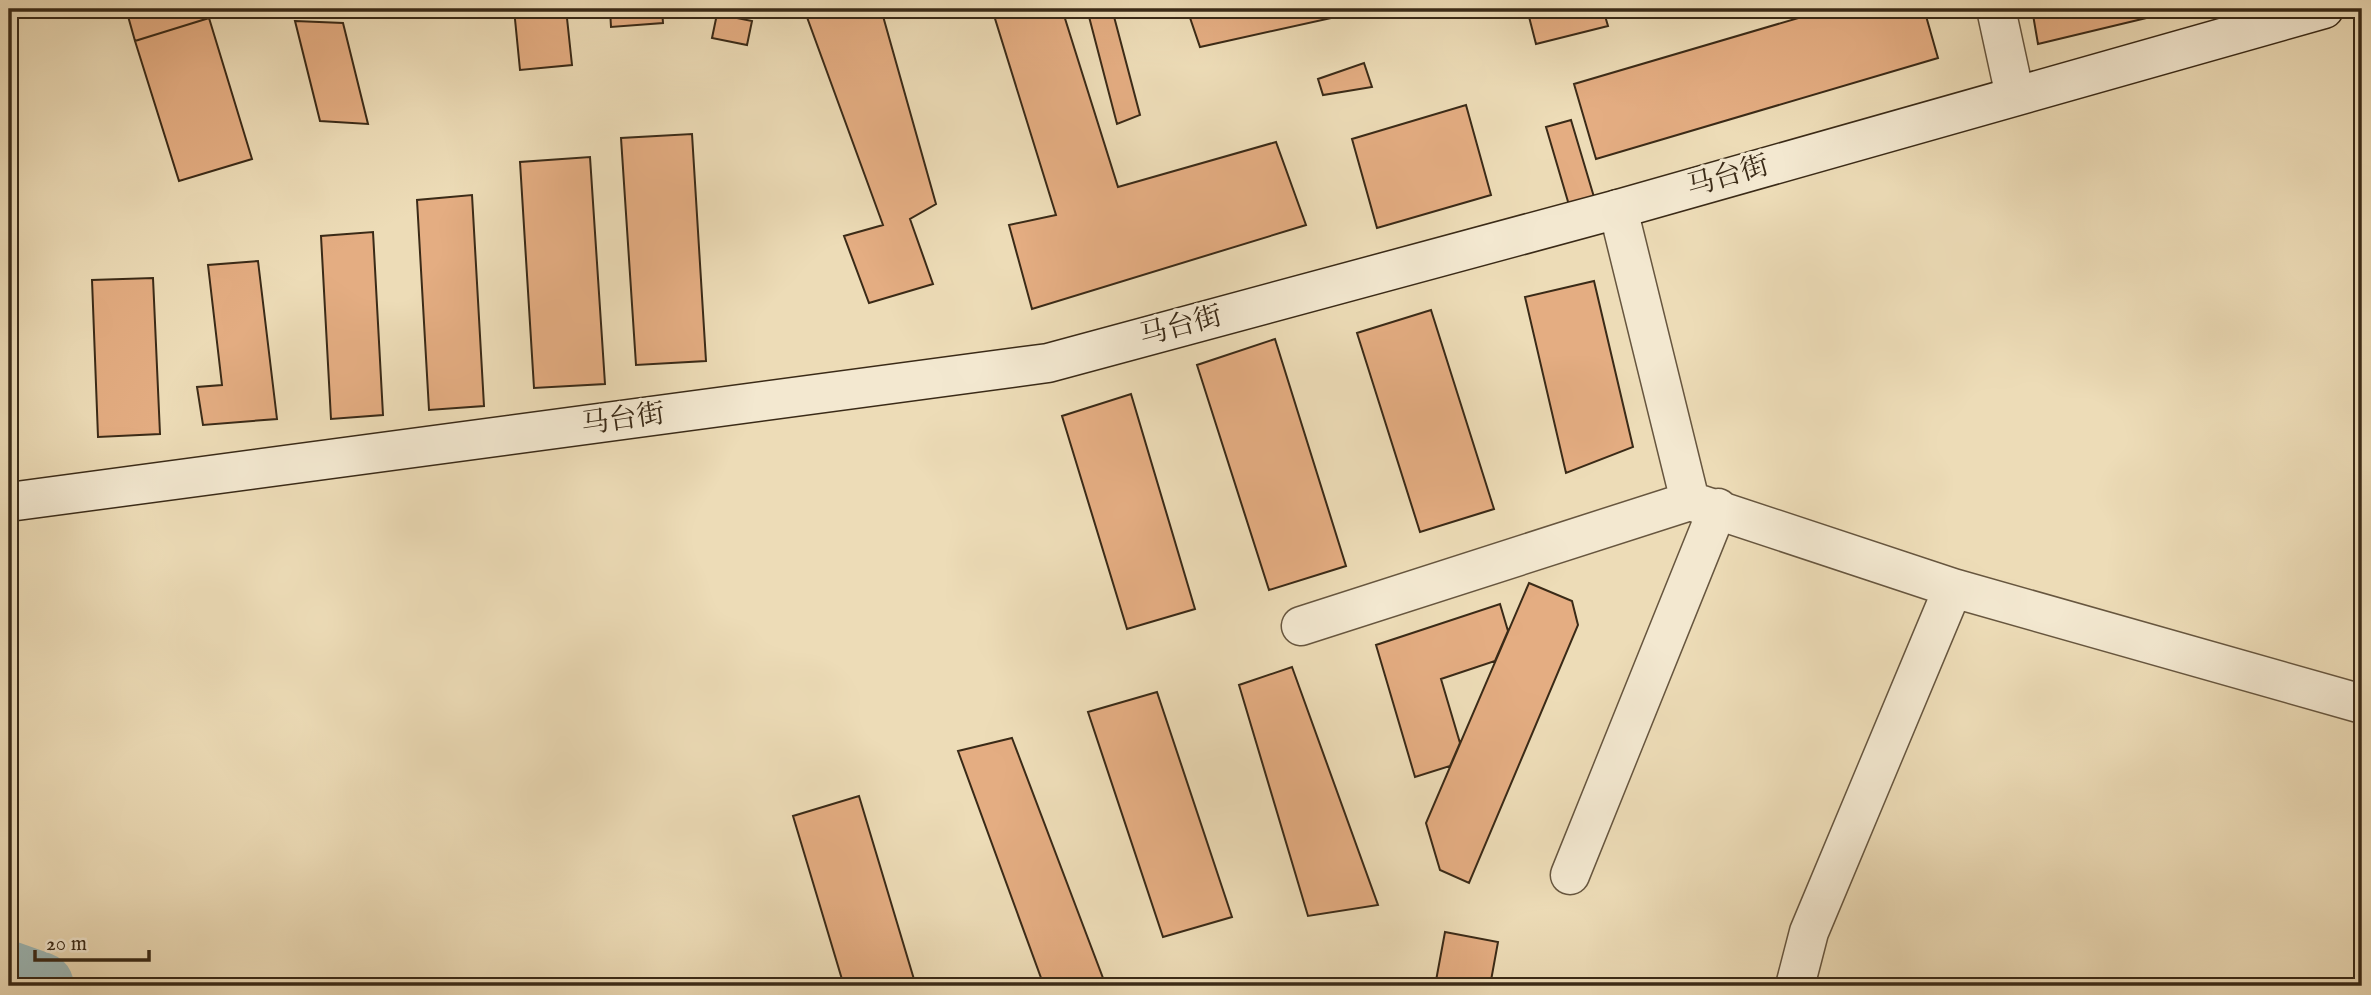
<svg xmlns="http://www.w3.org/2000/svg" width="2371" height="995" font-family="'IM FELL English','Noto Serif SC',serif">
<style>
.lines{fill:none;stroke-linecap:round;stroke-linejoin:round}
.river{stroke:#9db9b8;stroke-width:68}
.building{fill:#e4ad82;stroke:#3a2a17;stroke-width:2}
.street-casing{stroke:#67563f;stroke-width:41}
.secondary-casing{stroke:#3a2a17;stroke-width:41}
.street{stroke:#f3e8d0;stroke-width:38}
.secondary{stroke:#f3e8d0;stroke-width:38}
.labels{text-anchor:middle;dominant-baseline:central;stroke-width:7;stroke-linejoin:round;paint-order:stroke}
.street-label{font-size:28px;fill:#3a2a17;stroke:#f3e8d0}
</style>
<rect width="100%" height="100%" fill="#eddcb7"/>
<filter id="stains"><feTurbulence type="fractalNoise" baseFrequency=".00286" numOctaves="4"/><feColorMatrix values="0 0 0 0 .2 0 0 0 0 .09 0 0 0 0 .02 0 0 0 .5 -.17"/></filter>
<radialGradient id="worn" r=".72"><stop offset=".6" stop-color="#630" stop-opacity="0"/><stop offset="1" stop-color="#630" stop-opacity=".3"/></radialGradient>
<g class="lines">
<path class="river" d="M9 975 40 986"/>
</g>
<path class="building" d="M126 9H206L209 18 135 41Z
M299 9H331L301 17Z
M514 9H566L572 65 520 70Z
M610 9H662L663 23 611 27Z
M804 9H881L936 204 910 219 933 284 869 303 844 236 883 225Z
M992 9H1062L1118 187 1276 142 1306 225 1032 309 1009 225 1056 215Z
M1087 9H1112L1140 115 1117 124Z
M1187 9H1372L1200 47Z
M1527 9H1603L1608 26 1536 44Z
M1829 9H1924L1938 58 1596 159 1574 84Z
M2032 9H2184L2038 44Z
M717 14 752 21 747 45 712 38Z
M209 18 252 159 179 181 135 41Z
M295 21 343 23 368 124 320 121Z
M1364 63 1372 87 1323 95 1318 79Z
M1466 105 1491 195 1377 228 1352 139Z
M1571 120 1594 197 1569 205 1546 127Z
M692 134 706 361 636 365 621 138Z
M590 157 605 384 534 388 520 162Z
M472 195 484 406 429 410 417 200Z
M373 232 383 415 331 419 321 236Z
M258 261 277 419 203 425 197 387 222 385 208 265Z
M153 278 160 434 98 437 92 280Z
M1594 281 1633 447 1566 473 1525 297Z
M1431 310 1494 509 1420 532 1357 333Z
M1275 339 1346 566 1269 590 1197 365Z
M1131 394 1195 609 1127 629 1062 416Z
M1529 583 1572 601 1578 625 1469 883 1440 870 1426 823Z
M1500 604 1508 631 1495 661 1441 679 1460 743 1450 766 1415 777 1376 645Z
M1292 667 1378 905 1308 916 1239 685Z
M1157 692 1232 917 1163 937 1088 712Z
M1012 738 1106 986H1044L958 751Z
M859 796 916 986H844L793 816Z
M1445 932 1498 942 1490 986H1435Z"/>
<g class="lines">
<g class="street-casing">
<path id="street" d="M1996 9 2015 96
M1618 209 1690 501 1953 588
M1301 626 1690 501
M1570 875 1718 508
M1795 986 1809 932 1953 588 2362 704"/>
</g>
<g class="secondary-casing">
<path id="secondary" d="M9 502 1048 363 1618 209 2324 9"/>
</g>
<use href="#street" class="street"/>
<use href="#secondary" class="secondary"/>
</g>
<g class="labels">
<g class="street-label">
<text transform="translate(1728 177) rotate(-16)">马台街</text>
<text transform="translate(1181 327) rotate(-15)">马台街</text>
<text transform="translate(623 420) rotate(-8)">马台街</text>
</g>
</g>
<rect width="2371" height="995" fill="none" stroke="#eddcb7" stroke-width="35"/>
<rect x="10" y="10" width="2350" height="974" fill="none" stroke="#3a2a17" stroke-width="3.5"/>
<rect x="18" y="18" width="2336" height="960" fill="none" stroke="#3a2a17" stroke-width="2"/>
<path d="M35 950v10h114v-10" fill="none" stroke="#3a2a17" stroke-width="3.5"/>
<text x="46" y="950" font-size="21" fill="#3a2a17" stroke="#f3e8d0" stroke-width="5" paint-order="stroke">20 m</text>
<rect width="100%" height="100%" filter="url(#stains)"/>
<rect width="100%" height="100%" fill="url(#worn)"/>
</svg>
